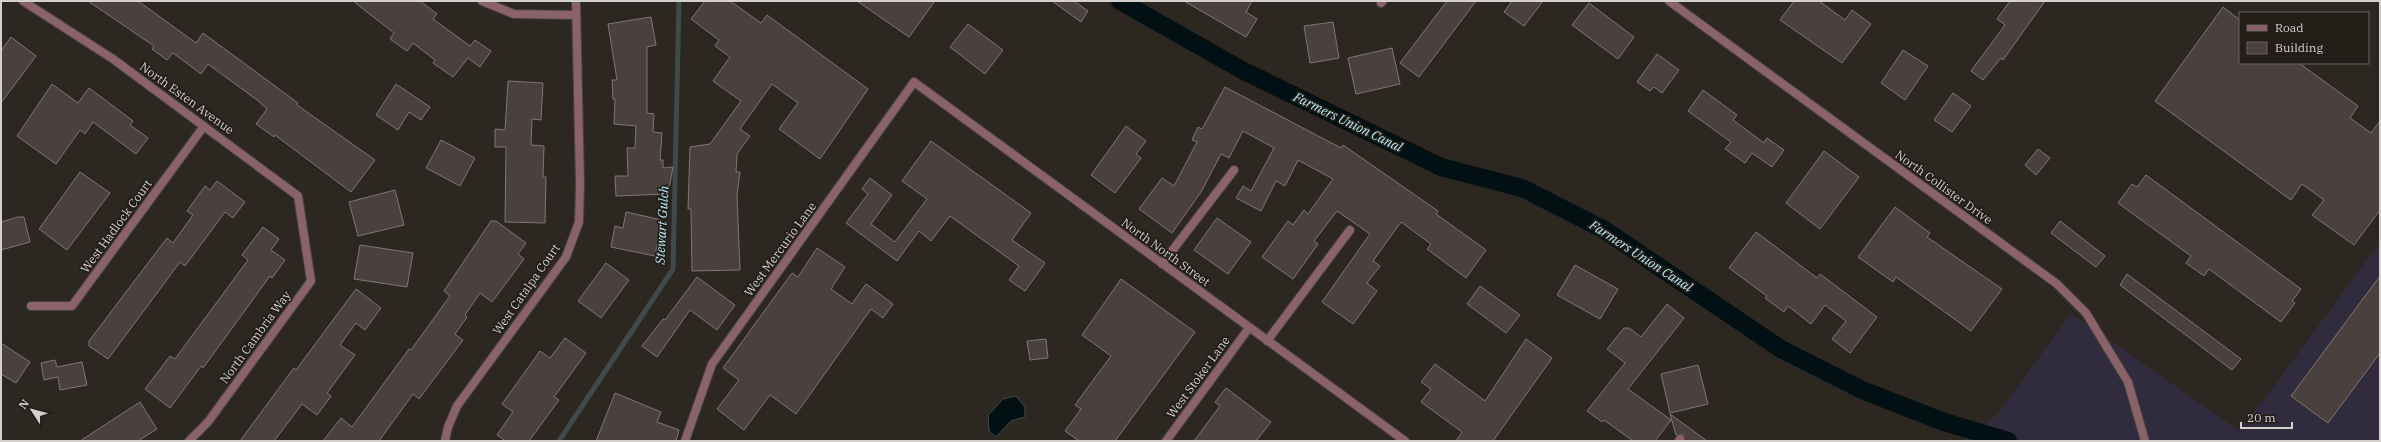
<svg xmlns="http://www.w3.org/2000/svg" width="2381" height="442" font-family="'IBM Plex Serif',serif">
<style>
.commercial{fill:#302c3d}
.water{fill:#021013;stroke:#414a4b}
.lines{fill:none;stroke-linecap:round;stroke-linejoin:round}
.stream{stroke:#414a4b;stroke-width:5}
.canal{stroke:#021013;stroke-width:18}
.building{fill:#4a413e;stroke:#807673}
.minor-casing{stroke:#47423d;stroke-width:10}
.tertiary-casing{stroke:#47423d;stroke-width:10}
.minor{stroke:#8a626a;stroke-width:8}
.tertiary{stroke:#8a626a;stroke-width:8}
.labels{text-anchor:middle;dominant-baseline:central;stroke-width:3.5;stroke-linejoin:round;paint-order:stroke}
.street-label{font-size:12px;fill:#d4d1cd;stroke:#231d18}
.water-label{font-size:13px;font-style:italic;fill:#b6eef9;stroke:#231d18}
</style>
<rect width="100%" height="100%" fill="#2c2721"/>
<path class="commercial" d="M2380 242V441H1962L1998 414 2071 313 2238 430 2263 401Z"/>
<path class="water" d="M1016 396 1025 407V417L1011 421 996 437 989 431 988 415 1003 399Z"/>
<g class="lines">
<path class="stream" d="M559 441 673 269 679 1"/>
<path class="canal" d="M1120 1 1242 70 1441 167 1522 188 1603 229 1781 349 1862 390 1944 422 2008 441"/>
</g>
<path class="building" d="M88 1H138L196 43 203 33 298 103 297 105 375 160 351 192 275 135 274 137 256 124 267 109 257 100 208 64 201 74 173 53 167 60 152 49 154 46Z
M353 1H420L437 14 433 19 470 46 475 40 491 51 480 67 468 58 453 77 433 63 435 60 413 43 407 51 390 39 394 33Z
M705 1H730L761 23 767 15 868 89 820 159 779 129 798 103 772 84 740 129 750 136 737 154 736 172H740L737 195 740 270 692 271 691 209H688L690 147 710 144 741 101 713 81 730 57 715 46 719 40 691 19Z
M857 1H935L909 37Z
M1052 1H1074L1088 11 1081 22Z
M1184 1H1252L1246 12 1257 19 1246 37Z
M1447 1H1476L1419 77 1400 63Z
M1512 1H1543L1524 26 1504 12Z
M1794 1H1819L1845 20 1852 10 1871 24 1842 63 1780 20Z
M2010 1H2045L2003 60 2001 58 1983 80 1971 71 2005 25 1997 19Z
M1589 3 1634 37 1618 59 1572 25Z
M2223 7 2240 20V63H2299L2358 106 2350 118 2371 133 2380 121V210L2354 245 2312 215 2324 200 2302 184 2291 200 2155 101Z
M651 17 656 45 647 47V113L654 114 653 132 662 133 660 160H663V168L673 167 668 194 616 196 615 176H628L627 148H635L636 126 614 124 615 99H613L612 80H617L608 24Z
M1333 22 1339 58 1310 63 1304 26Z
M968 24 1003 50 985 74 950 47Z
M11 37 36 56 1 103V51Z
M1392 48 1400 84 1356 94 1348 58Z
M1903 50 1928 66 1905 100 1881 83Z
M1657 54 1679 70 1662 93 1654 87 1650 91 1637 82Z
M508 81 543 83 541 120 532 119 531 145 544 146 543 177H546L545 223 505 222 506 147H495V129L505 130Z
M52 84 78 103 89 88 133 121 130 125 148 138 136 154 93 122 85 134 80 130 56 164 17 136Z
M396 84 430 107 421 120 409 112 398 130 376 115Z
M1225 87 1341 148 1343 145 1438 211 1436 214 1486 250 1466 278 1427 249 1431 244 1401 222 1373 261 1380 266 1367 283 1377 291 1353 324 1322 302 1370 234 1337 211 1314 241 1318 244 1293 279 1262 257 1288 221 1293 225 1304 210 1308 214 1333 179 1298 160 1285 186 1276 181 1261 211 1236 198 1243 186 1251 191 1274 148 1243 131 1229 158 1221 154 1201 192 1172 233 1139 209 1162 178 1174 186 1197 142 1192 140 1198 127 1202 129Z
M1703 90 1737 115 1733 120 1764 143 1767 138 1784 150 1772 167 1752 153 1745 163 1725 149 1731 142 1688 111Z
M1953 93 1971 106 1952 132 1934 120Z
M1126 126 1146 141 1136 154 1141 158 1115 193 1091 175Z
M441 140 475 158 460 186 426 168Z
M931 141 1031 213 1012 240 1045 263 1025 291 1009 280 1019 266 950 216 931 241 919 231 897 261 846 223 868 194 862 189 870 178 892 195 871 224 895 242 927 199 902 181Z
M2038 149 2050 158 2036 175 2025 165Z
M1824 151 1859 177 1820 229 1786 203Z
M80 172 110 193 67 250 39 229Z
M2146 175 2301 289 2292 301 2295 303 2281 322 2209 269 2204 276 2186 263 2191 256 2118 203 2132 184 2137 187Z
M217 181 245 202 233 218 225 212 185 266 180 262 108 359 89 346V341L167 238 173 243 193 215 187 211 205 186 210 190Z
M395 190 404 225 358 236 349 202Z
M1895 207 1930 233 1927 237 2002 289 1971 331 1896 277 1893 282 1858 257Z
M626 212 662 220 655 256 611 247 615 226 623 228Z
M18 217H24L30 242 1 250V222Z
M1217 218 1251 242 1228 274 1194 250Z
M491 221H496L526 243 518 254 524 259 492 302 480 293 465 315 467 317 455 334 463 340 419 399 413 394 379 441H323L341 418 352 427 409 349 411 350 450 296 444 291Z
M2060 221 2105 256 2096 267 2051 233Z
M263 227 279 239 271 250 285 260 272 278 270 276 203 368 201 366 170 408 145 389 170 356 175 359 248 260 242 255Z
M1756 232 1817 278 1820 274 1877 317 1850 353 1832 339 1846 321 1825 305 1811 324 1788 306 1784 312 1765 298 1767 296 1729 268Z
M360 245 413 253 407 287 354 279Z
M817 248 845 267 831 289 852 304 866 284 893 304 883 318 871 309 796 414 770 395 744 430 717 409 739 380 723 368 792 273 798 277Z
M606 263 629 280 601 318 578 301Z
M1575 265 1618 289 1600 319 1557 295Z
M2127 274 2241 359 2232 370 2120 285Z
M2380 276V353L2328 423 2291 396Z
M697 277 735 305 717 330 690 310 657 357 642 346 663 319 665 320Z
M1121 279 1195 332 1115 441H1079L1065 431 1081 409 1075 405 1111 356 1082 335Z
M1480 286 1520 315 1506 333 1467 304Z
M356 289 381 308 365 330 356 323 340 345 355 355 327 393 331 396 317 415 302 404 274 441H240L294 368 296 370Z
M1667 304 1684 318 1628 389 1671 420 1655 441H1633L1604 420 1602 422 1587 411 1625 363 1607 349 1624 328H1629L1641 337Z
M565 338 586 353 554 397 559 400 529 441H506L497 435 513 412 502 404 540 351 550 358Z
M1046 339 1048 358 1030 360 1027 341Z
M1526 339 1552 358 1493 441H1456L1462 432 1421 402 1431 389 1421 382 1435 364 1485 401Z
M1 343 30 362 16 383 1 374Z
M55 360 57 367 82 362 87 385 60 390 58 377 44 380 41 363Z
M1698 365 1708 404 1670 413 1661 374Z
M1226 388 1271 422 1256 441H1194L1220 406 1215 402Z
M615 393 661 412 657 422 679 430 676 441H596Z
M140 402 157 429 138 441H80Z
M1670 414 1707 441H1685L1683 434 1676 435Z"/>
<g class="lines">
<g class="minor-casing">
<path id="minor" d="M23 1 113 59 298 196 311 281 208 422 189 441
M482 1 514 14 576 15
M1381 3 1383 1
M1162 264 1234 170
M31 306H72L204 126
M1267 341 1350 230
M445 441 448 427 457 406 566 257 579 222 580 184 576 1
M685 441 712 364 914 82 1405 441
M1166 441 1249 328
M1679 441 1680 439"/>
</g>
<g class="tertiary-casing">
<path id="tertiary" d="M1669 1 2057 284 2086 313 2128 382 2145 441"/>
</g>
<use href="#minor" class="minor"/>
<use href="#tertiary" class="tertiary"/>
</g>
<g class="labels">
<g class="street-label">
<text transform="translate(187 98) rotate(36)">North Esten Avenue</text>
<text transform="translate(1944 187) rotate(36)">North Collister Drive</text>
<text transform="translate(116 226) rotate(-54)">West Hadlock Court</text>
<text transform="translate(780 249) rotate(-54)">West Mercurio Lane</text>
<text transform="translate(1166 252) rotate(36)">North North Street</text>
<text transform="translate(526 289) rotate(-55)">West Catalpa Court</text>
<text transform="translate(255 337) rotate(-54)">North Cambria Way</text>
<text transform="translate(1198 377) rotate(-54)">West Stoker Lane</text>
</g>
<g class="water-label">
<text transform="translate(1348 122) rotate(26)">Farmers Union Canal</text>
<text transform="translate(662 225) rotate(-87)">Stewart Gulch</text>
<text transform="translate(1641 256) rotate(33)">Farmers Union Canal</text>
</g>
</g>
<rect width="2381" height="442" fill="none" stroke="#d4d1cd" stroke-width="4"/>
<rect x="2239" y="12" width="130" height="52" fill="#231d18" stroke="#6a6560"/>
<rect x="2247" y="25" width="20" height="6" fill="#8a626a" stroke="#6a6560"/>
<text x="2275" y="32" font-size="12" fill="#d4d1cd">Road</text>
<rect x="2247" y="42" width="20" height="12" fill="#4a413e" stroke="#6a6560"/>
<text x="2275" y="52" font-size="12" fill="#d4d1cd">Building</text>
<g transform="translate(32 410) rotate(306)" stroke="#231d18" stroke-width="3" paint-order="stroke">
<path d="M0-3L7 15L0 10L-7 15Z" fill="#d4d1cd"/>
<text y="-6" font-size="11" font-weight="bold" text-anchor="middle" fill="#d4d1cd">N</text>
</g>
<path d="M2241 422v6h51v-6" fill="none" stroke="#d4d1cd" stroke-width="2"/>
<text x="2247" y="422" font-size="12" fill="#d4d1cd" stroke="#231d18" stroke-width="3" paint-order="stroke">20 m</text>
</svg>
